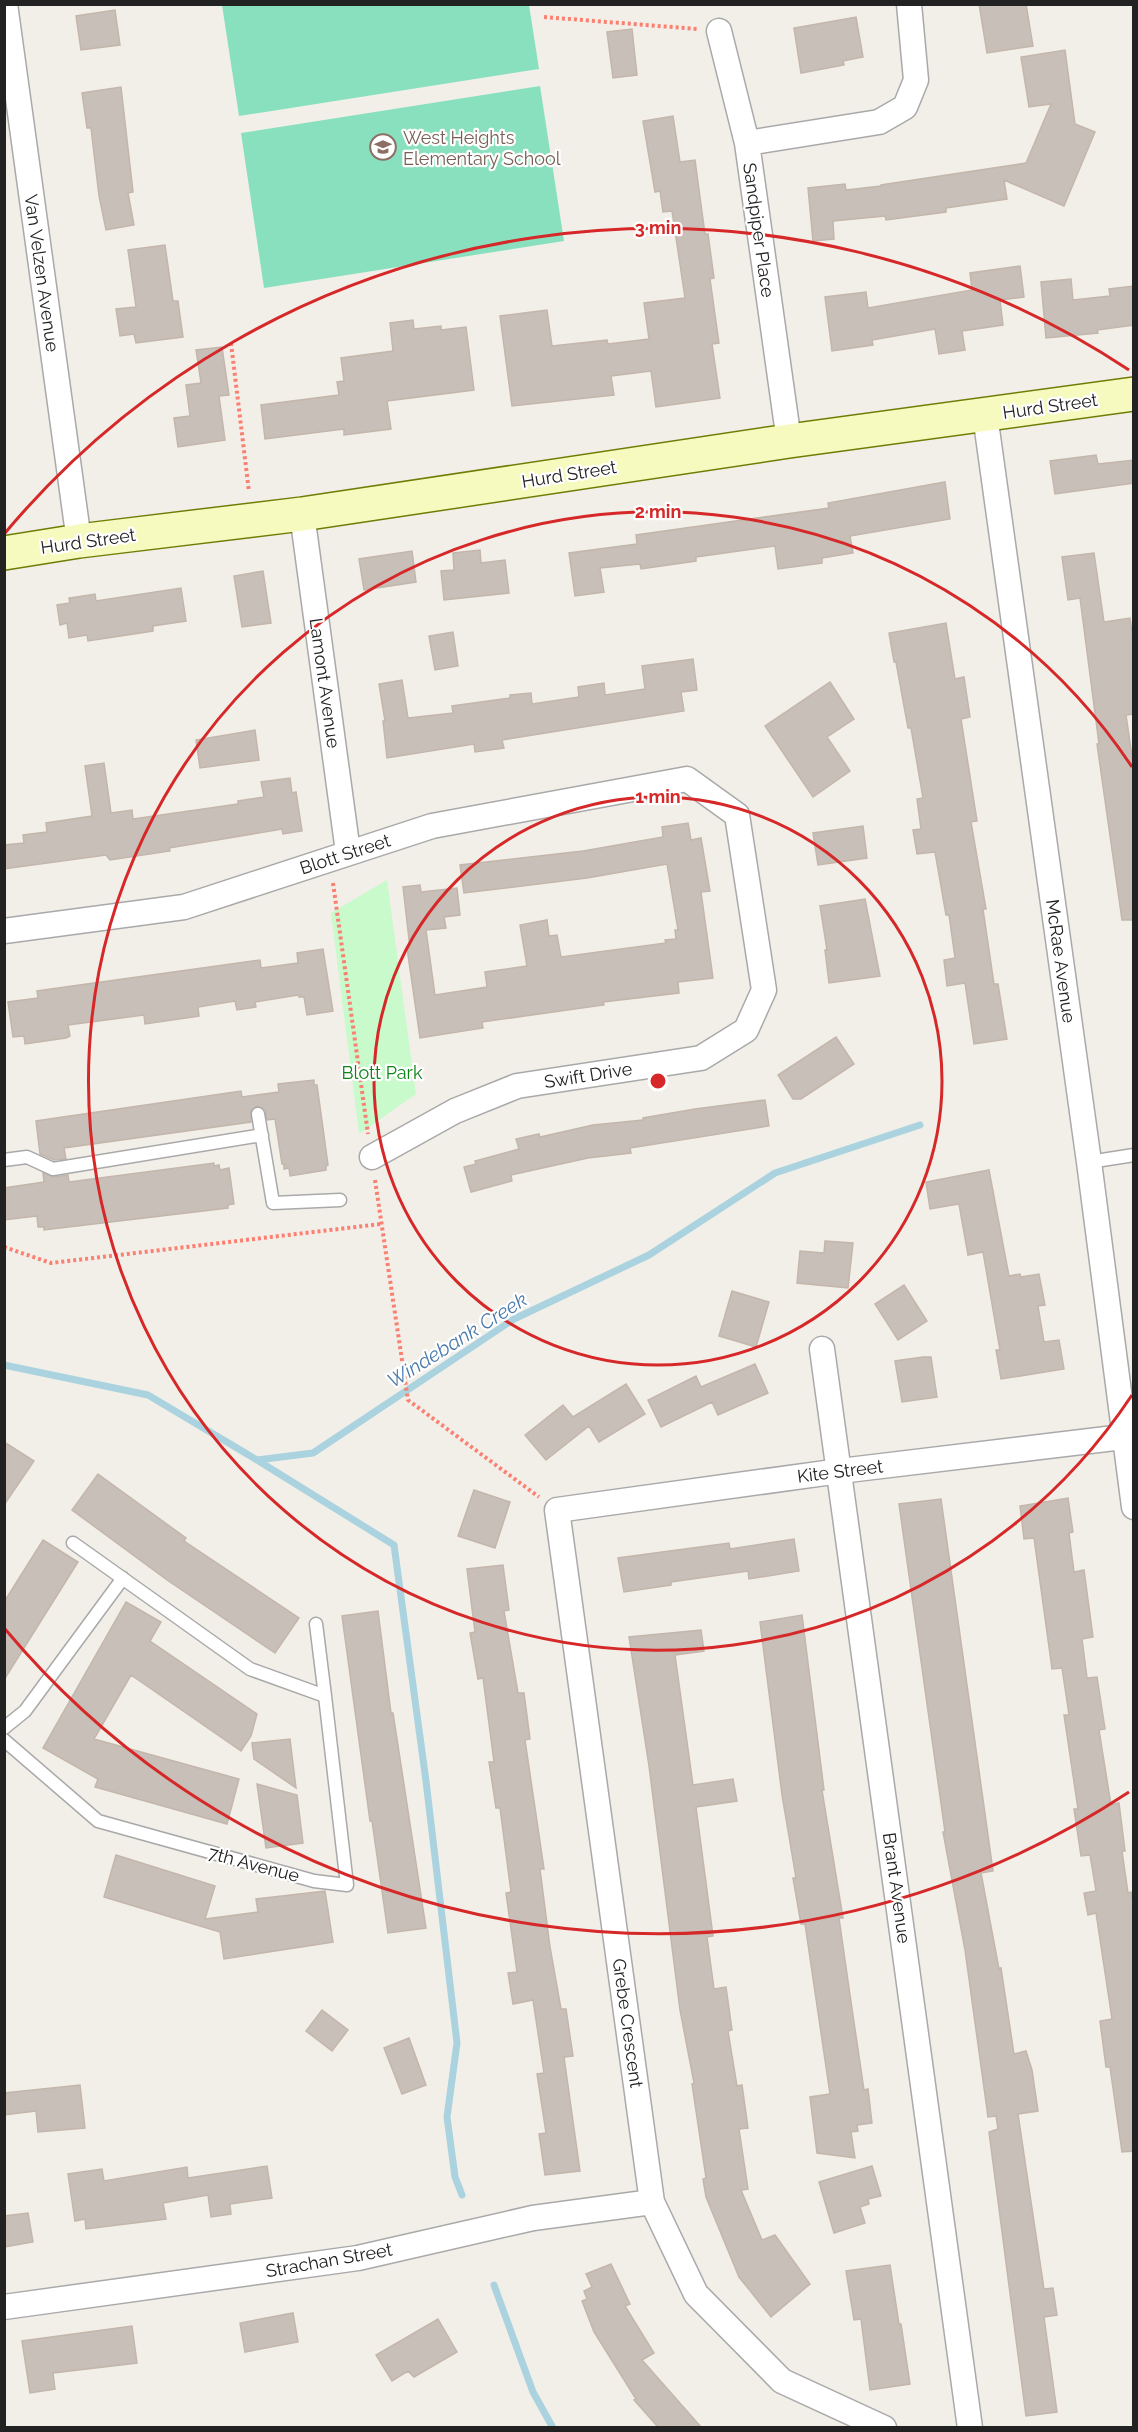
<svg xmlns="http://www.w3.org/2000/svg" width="1138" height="2432" font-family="Raleway,sans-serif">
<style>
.park{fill:#c8facc}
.pitch{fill:#88e0be}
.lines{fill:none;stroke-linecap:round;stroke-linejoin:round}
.stream{stroke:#aad3df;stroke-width:7}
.building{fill:#c7bfb8;stroke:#c4b6ab;stroke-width:1.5}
.lane-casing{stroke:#a9a9a9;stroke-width:15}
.street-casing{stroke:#a9a9a9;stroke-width:27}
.secondary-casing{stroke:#707d05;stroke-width:36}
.path{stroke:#fa8072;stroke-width:4;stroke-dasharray:3 3;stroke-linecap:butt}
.lane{stroke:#fff;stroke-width:12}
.street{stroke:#fff;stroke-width:24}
.secondary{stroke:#f7fabf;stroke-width:33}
.ring{fill:none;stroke:#d62828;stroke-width:3}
.labels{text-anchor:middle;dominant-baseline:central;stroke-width:4.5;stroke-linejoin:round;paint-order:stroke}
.education-label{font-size:18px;fill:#785e54;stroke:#fff;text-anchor:start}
.street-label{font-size:18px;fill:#222;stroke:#fff}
.park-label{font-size:18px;fill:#0c8416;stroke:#fff}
.water-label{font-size:20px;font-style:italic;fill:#4a7aab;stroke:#fff}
.centre{fill:#d62828;stroke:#fff;stroke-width:3}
.ring-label{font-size:18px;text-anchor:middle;font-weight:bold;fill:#d62828;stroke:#fff;stroke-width:4.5;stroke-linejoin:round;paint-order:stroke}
</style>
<rect width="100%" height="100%" fill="#f2efe9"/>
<path class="park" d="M387 880 416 1094 359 1134 331 913Z"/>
<path class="pitch" d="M222 5H529L539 69 239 116Z
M540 86 564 241 264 288 241 133Z"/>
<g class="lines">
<path class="stream" d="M4 1365 148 1395 257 1460 313 1453 514 1319 649 1255 775 1173 920 1125
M257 1460 394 1545 426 1781 457 2043 447 2117 455 2177 462 2195
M494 2285 533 2392 553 2428"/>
</g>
<path class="building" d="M979 4H1026L1033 46 987 53Z
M115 10 120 45 81 50 76 16Z
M856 17 863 57 843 61 844 65 801 73 794 28Z
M632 29 637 75 613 78 607 32Z
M1065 50 1075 124 1095 132 1064 206 1004 180 1007 199 946 208V212L886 220 885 216 833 221 834 239 813 241 808 188 845 184 846 190 881 186V185L1026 163 1051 104 1029 107 1021 57Z
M121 87 133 192 128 193 134 225 106 230 99 196 91 128H87L82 93Z
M673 116 680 162 695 160 705 234H708L714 278 710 279 719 343 712 344 720 398 656 407 651 371 611 376 614 395 512 406 500 316 547 310 552 346 607 340 608 344 649 339 644 303 685 298 672 211 663 212 660 191 655 192 643 121Z
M165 245 173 301H178L183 337 136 343 134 334 120 336 116 309 136 307 128 250Z
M1020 266 1024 297 1000 300 1003 325 962 331 965 350 939 354 935 329 872 340 873 345 832 351 825 297 866 292 868 308 972 290 970 273Z
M1071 279 1073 300 1110 296 1109 289 1134 286V325L1097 330 1098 333 1046 338 1041 282Z
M413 320 414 329 441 326V330L466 327 474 390 387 401 391 429 344 435V429L265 439 261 405 339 395 337 382 344 381 341 358 393 351 390 323Z
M222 347 229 395 219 396 225 440 178 447 174 418 190 416 186 385 201 383 196 350Z
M1096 455 1098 464 1134 460V483L1055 494 1050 461Z
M945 482 950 519 850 536 853 553 822 558V563L778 569 775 546 696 557V561L641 569 640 564 600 568 604 592 575 596 569 553 637 544 636 535 829 508 828 503Z
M480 550 481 563 505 560 509 593 444 600 441 571 454 570 453 553Z
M412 551 416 582 364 590 359 559Z
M1094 553 1104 622 1130 618 1134 647V714L1126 715 1134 770V920H1122L1097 744H1099L1080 598 1068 600 1062 557Z
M263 571 271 623 242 627 234 576Z
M181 588 186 621 153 626V631L88 641 87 635 69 638 67 623 60 625 57 605 70 603 69 598 95 594 96 601Z
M946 623 955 679 964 677 970 717 961 719 977 821 971 822 986 909H983L994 984H998L1007 1039 974 1044 965 983 947 986 944 960 955 958 949 915H946L935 852 917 854 913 830 921 829 917 799 923 798 911 728H908L896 662H894L889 633Z
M453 632 458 666 435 670 429 636Z
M693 659 697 690 681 692 684 711 502 740 504 748 475 752 474 744 387 758 383 721H385L379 684 402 680 408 718 453 713 452 706 510 698V695L531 693 532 704 579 697 578 687 604 683 605 695 645 689 642 666Z
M830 682 854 719 827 737 850 771 813 797 765 726Z
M255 730 259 760 200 768 196 740Z
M104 763 111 813 132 810 133 819 238 804V801L264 797 261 782 290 778 292 793 296 792 302 831 283 834 282 829 169 848 170 851 110 860 106 855 4 869V845L24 843 23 835 47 832 46 823 92 816 85 766Z
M688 823 691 840 701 838 710 891 701 892 713 978 678 982 679 993 603 1002 604 1005 482 1022 483 1028 420 1038 407 948H410L403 887 420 885 421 892 457 888 460 915 444 917 446 928 426 930 435 995 487 987 485 972 527 966 520 925 547 920 549 936 557 935 561 957 666 943 665 940 676 939 675 930H678L667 864 587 878 464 893 460 865 583 851 663 837 662 827Z
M863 826 867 858 818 865 813 833Z
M865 899 880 976 829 983 825 950H827L820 906Z
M323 949 333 1011 307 1015 304 997H299L298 995 255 1002 256 1007 237 1010 235 1001 198 1007 199 1016 145 1024 144 1015 68 1025 70 1036 66 1038 25 1044 24 1036 13 1037 8 1002 38 998 37 991 260 960 261 968 298 963 297 953Z
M836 1037 854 1064 801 1099H793L778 1075Z
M314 1080V1085H317L323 1128 328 1165 326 1166V1170L290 1176 289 1168 284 1169V1164H282L275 1119 267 1120 265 1109 257 1106 251 1111V1122L64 1148 66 1159 54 1160 40 1154 36 1121 241 1091 242 1097 279 1092 278 1084Z
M765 1100 769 1126 630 1148 631 1153 588 1158 511 1175 512 1181 471 1192 464 1167 476 1164 475 1161 519 1149 516 1139 539 1134 540 1137 593 1125 643 1120V1118L695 1109Z
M214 1163V1166L219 1165 220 1170 229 1168 234 1204 228 1205V1208L44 1230V1227H38L37 1216 4 1220V1188L44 1182 43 1173 54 1177 68 1175 69 1182Z
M989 1170 1009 1276 1020 1274 1021 1277 1039 1274 1045 1305 1038 1306 1044 1342 1059 1340 1064 1369 1001 1379 996 1350H1000L983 1252 968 1255 959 1204 930 1209 926 1182Z
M825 1241 853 1243 848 1288 797 1283 800 1251 824 1253Z
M904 1285 927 1321 898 1340 875 1304Z
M732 1291 769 1302 756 1347 719 1336Z
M923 1357H931L937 1397 902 1402 895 1361Z
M755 1364 768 1393 718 1415 712 1402 661 1427 648 1400 696 1376 701 1387Z
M626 1384 645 1414 599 1442 589 1426 546 1460 525 1435 563 1405 573 1417Z
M4 1442 34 1461 4 1505Z
M98 1474 186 1538 184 1541 299 1618 275 1653 167 1580 72 1510Z
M474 1490 510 1502 495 1548 458 1536Z
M1068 1498 1073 1532 1069 1533 1074 1572 1084 1570 1093 1637 1082 1639 1087 1678 1097 1677 1105 1729 1099 1730 1111 1805 1119 1803 1125 1851H1122L1128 1893 1131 1892 1134 1908V2151L1122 2152 1110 2067H1106L1100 2021 1112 2019 1096 1913 1088 1915 1084 1893 1096 1891 1090 1855 1081 1856 1074 1809H1078L1064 1715H1069L1062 1668 1052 1669 1034 1538 1024 1539 1020 1506Z
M941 1499 993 1871 981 1873 999 1969 1001 1968 1014 2054 1026 2051 1032 2070 1038 2111 1018 2114 1044 2289 1053 2288 1057 2315 1044 2317 1057 2412 1026 2416 989 2132 998 2129 996 2116 988 2117 965 1950 943 1832H945L899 1504Z
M794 1539 799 1571 749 1579 748 1571 671 1582V1585L624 1592 618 1558 729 1543 730 1549Z
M43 1540 78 1562 4 1680V1602Z
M503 1565 509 1610 504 1611 518 1693H524L530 1739 525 1740 544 1869H540L550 1947 561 2009H566L573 2056 564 2057 580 2171 545 2175 539 2134 546 2133 537 2074 544 2073 533 2000 513 2004 508 1973 517 1972 506 1893 511 1892 500 1808H496L489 1762H494L483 1678 478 1679 470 1633 475 1632 467 1569Z
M126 1602 161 1622 150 1641 257 1714 251 1736 241 1751 131 1675 94 1739 239 1779 227 1824 95 1787 98 1779 43 1748Z
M378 1611 391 1713H393L426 1928 388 1933 372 1821H370L342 1616Z
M802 1615 824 1790H822L843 1918H839L850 1995 864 2090 868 2089 872 2123 857 2125 858 2131 851 2132 855 2158 817 2153 810 2097 830 2094 805 1924H801L793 1878H796L782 1795 760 1622Z
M701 1630 704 1651 675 1655 693 1785 733 1779 737 1801 696 1807 713 1936 707 1937 714 1989 726 1987 732 2030 728 2031 737 2086 742 2085 748 2128 739 2129 748 2189 741 2190 762 2240 775 2235 810 2284 771 2317 739 2277 706 2197 703 2179 706 2178 692 2084 694 2083 680 2010 649 1766 629 1637Z
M290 1739 296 1788 254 1759 252 1743Z
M257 1784 297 1795 303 1843 266 1848Z
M116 1855 215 1886 205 1919 258 1912 256 1899 325 1891 333 1942 224 1959 220 1932 104 1897Z
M322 2010 348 2030 332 2051 306 2031Z
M409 2038 426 2085 402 2094 384 2048Z
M80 2085 85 2128 38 2132 36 2111 4 2115V2093Z
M267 2166 272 2198 230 2204 231 2214 211 2217 208 2195 163 2203 166 2219 86 2229 85 2219 75 2221 68 2174 102 2169 104 2181 187 2167 188 2178Z
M872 2166 881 2196 868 2199 869 2204 860 2207 865 2223 834 2233 819 2182Z
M28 2213 33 2242 4 2247V2216Z
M611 2264 630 2304 625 2306 654 2353 642 2360 701 2427H658L634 2400 636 2399 594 2332 582 2301 587 2299 584 2291 592 2287 586 2274Z
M890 2265 899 2324H901L910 2384 870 2390 861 2319 854 2320 846 2271Z
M293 2313 298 2342 245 2352 240 2323Z
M438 2319 457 2352 414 2377 408 2371 392 2381 376 2355Z
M132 2326 137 2363 53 2373 55 2389 30 2393 22 2341Z"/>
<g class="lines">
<g class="lane-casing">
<path id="lane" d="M258 1114 273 1203 340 1200
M4 1160 27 1157 53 1169 262 1135
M1089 1162 1134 1155
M316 1624 325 1696
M4 1728 25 1711 123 1578
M4 1740 98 1821 314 1881 347 1885 325 1696 250 1669 73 1543"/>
</g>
<g class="street-casing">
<path id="street" d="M5 4 79 541
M719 31 747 143 789 441
M747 143 879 122 905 107 916 80 909 4
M985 415 1089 1162 1134 1507
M302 514 348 852
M4 931 184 907 432 826 687 779 737 815 764 990 746 1030 701 1058 517 1086 455 1111 372 1157
M822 1349 970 2428
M4 2307 358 2258 533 2218 652 2202
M884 2428 782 2381 696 2294 652 2202 557 1510 840 1471 1123 1437"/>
</g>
<g class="secondary-casing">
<path id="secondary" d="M4 553 79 541 302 514 789 441 1134 394"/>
</g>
<path class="path" d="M544 17 697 29
M231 343 249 492
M333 883 368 1134
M375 1180 408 1400 539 1497
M4 1247 51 1263 381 1224"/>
<use href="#lane" class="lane"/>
<use href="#street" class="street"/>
<use href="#secondary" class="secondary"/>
</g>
<g class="ring">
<circle cx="658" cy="1081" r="284"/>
<path d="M1132 1395A569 569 0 1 1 1132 767"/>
<path d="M1129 1792A853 853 0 0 1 5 1629M5 533A853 853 0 0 1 1129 370"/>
</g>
<defs>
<g id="school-ring" transform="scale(1.35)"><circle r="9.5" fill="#fff" stroke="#8d6e63" stroke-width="1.5"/><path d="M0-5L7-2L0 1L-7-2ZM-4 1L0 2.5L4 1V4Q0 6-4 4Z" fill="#8d6e63"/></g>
</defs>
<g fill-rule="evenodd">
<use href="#school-ring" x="383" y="147"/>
</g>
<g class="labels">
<g class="education-label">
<text x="403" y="137">West Heights<tspan x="403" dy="21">Elementary School</tspan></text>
</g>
<g class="street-label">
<text transform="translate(759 230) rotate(82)">Sandpiper Place</text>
<text transform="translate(42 273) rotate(82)">Van Velzen Avenue</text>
<text transform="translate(1050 406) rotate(-8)">Hurd Street</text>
<text transform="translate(569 474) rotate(-9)">Hurd Street</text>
<text transform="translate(88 541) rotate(-8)">Hurd Street</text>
<text transform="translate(325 683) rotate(82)">Lamont Avenue</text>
<text transform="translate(345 854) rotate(-18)">Blott Street</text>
<text transform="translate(1061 961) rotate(82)">McRae Avenue</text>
<text transform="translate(588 1075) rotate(-9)">Swift Drive</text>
<text transform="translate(840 1471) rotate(-7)">Kite Street</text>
<text transform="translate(254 1864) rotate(15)">7th Avenue</text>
<text transform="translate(897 1888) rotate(82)">Brant Avenue</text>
<text transform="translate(628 2023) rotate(82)">Grebe Crescent</text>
<text transform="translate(329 2260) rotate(-10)">Strachan Street</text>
</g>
<g class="park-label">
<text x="382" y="1072">Blott Park</text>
</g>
<g class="water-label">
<text transform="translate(457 1340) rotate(-32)">Windebank Creek</text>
</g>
</g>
<circle cx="658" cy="1081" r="9" class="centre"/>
<g class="ring-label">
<text x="658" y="234">3 min</text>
<text x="658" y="518">2 min</text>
<text x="658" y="803">1 min</text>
</g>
<rect width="1138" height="2432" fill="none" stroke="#222222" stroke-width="12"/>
</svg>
